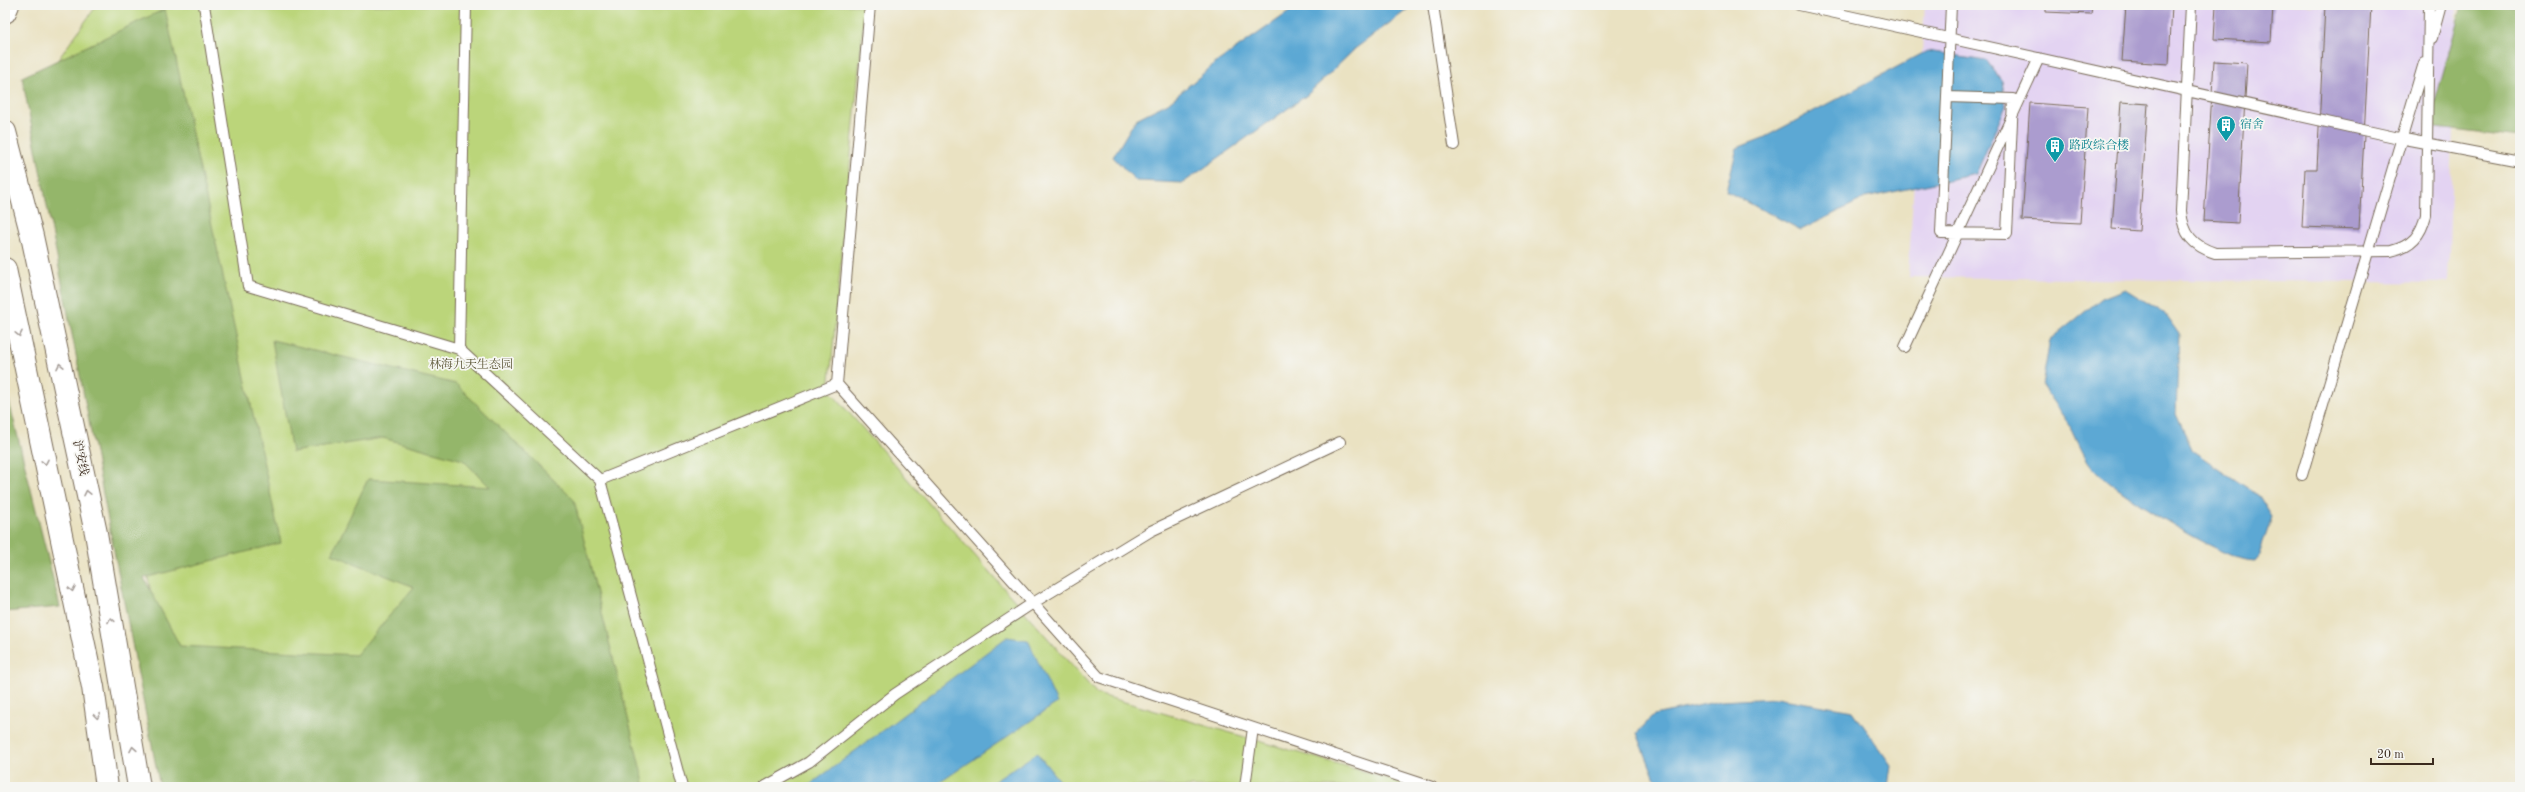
<svg xmlns="http://www.w3.org/2000/svg" width="2525" height="792" font-family="'Old Standard TT','Noto Serif SC',serif">
<style>
.built{fill:#e3d3f2}
.green{fill:#bbd57a;stroke:#7b804c}
.forest{fill:#94b66a;stroke:#687044}
.water{fill:#5ba8d4;stroke:#4b6979}
.building{fill:#ab9ccf}
.lines{fill:none;stroke-linecap:round;stroke-linejoin:round}
.service-casing{stroke:#786a57;stroke-width:12}
.trunk-casing{stroke:#786a57;stroke-width:24}
.service{stroke:#fff;stroke-width:10}
.trunk{stroke:#fff;stroke-width:22}
.oneway{stroke:#a79f9a}
.labels{text-anchor:middle;dominant-baseline:central;stroke-width:3.5;stroke-linejoin:round;paint-order:stroke}
.culture-label{font-size:12px;fill:#0d838f;stroke:#f6f6f2;text-anchor:start}
.park-label{font-size:12px;fill:#5b5535;stroke:#f6f6f2}
.street-label{font-size:12px;fill:#3b2a1e;stroke:#f6f6f2}
</style>
<rect width="100%" height="100%" fill="#f6f6f2"/>
<filter id="ink" filterUnits="userSpaceOnUse"><feTurbulence type="fractalNoise" baseFrequency=".025" numOctaves="2"/><feDisplacementMap in="SourceGraphic" scale="8" xChannelSelector="R" yChannelSelector="G"/><feConvolveMatrix kernelMatrix="1 2 1 2 8 2 1 2 1" color-interpolation-filters="sRGB"/></filter>
<filter id="wash" filterUnits="userSpaceOnUse"><feTurbulence type="fractalNoise" baseFrequency=".012" numOctaves="4" result="noise"/><feDisplacementMap in="SourceGraphic" scale="16" xChannelSelector="R" yChannelSelector="G"/><feGaussianBlur stdDeviation="0.9" result="paint"/><feColorMatrix in="noise" values="0 0 0 0 0 0 0 0 0 0 0 0 0 0 0 0 0 1.4 0 .05"/><feComposite in="paint" operator="in"/></filter>
<g filter="url(#wash)">
<rect width="100%" height="100%" fill="#eae2c2"/>
<path class="built" d="M1925 5H2457L2448 283 1908 277Z"/>
<path class="green" d="M97 5H865L829 390 1097 694 1417 787H190L47 75Z"/>
<path class="forest" d="M2462 5H2520V138L2428 127Z
M165 9 281 543 144 578 180 646 356 655 414 587 332 554 368 479 490 487 463 460 383 438 292 452 272 340 456 384 574 500 645 787H160L22 77Z
M5 385 60 607 5 612Z"/>
<path class="water" d="M1299 5H1405L1407 10 1356 48 1307 95 1183 183 1136 181 1113 157 1136 119 1168 103 1217 62Z
M1927 51 1986 60 2002 81 2006 106 1976 174 1865 198 1801 230 1726 191 1737 148 1763 138Z
M2125 289 2164 313 2179 334 2176 414 2193 451 2259 496 2272 517 2259 555 2254 561C2226 562 2118 493 2096 471 2084 460 2078 440 2070 426 2061 413 2051 399 2042 386L2050 340 2102 298Z
M1007 637 1028 640 1057 703 933 787H807Z
M1777 698 1853 711 1891 765 1888 787H1689L1655 779 1637 733 1654 715 1720 701Z
M1037 753 1064 787H986Z"/>
<g id="blocks">
<path class="building" d="M2046 5H2092L2091 14 2046 12Z
M2126 5H2172L2169 64 2122 61Z
M2216 5H2273L2271 42 2214 39Z
M2325 5H2371L2359 229 2302 227 2305 169H2317Z
M2214 61 2247 63 2238 223 2204 221Z
M2121 102 2148 104 2139 231 2112 229Z
M2030 103 2088 107 2080 223 2022 220Z"/>
</g>
</g>
<g filter="url(#ink)">
<use href="#blocks" fill-opacity="0" stroke="#786a57" stroke-width="1"/>
<g class="lines">
<g class="service-casing">
<path id="service" d="M204 5 248 286 459 349 600 480 682 787
M870 5 837 384 1099 677 1432 787
M1433 5 1454 145
M1799 5 2399 138 2520 161
M2191 5 2181 211C2183 234 2193 246 2215 253L2391 251C2412 246 2421 235 2426 215L2429 5
M2432 38 2441 5
M1947 97 2013 99 2007 234 1941 233 1951 5
M1905 347 2039 58
M459 349 466 5
M2302 475 2424 63
M600 480 837 384
M764 787 809 762 895 694 1033 603 1151 531 1340 442
M1245 787 1253 728"/>
</g>
<g class="trunk-casing">
<path id="trunk" d="M5 12 8 5
M5 132 32 236 96 533 139 787
M5 269 93 687 107 787"/>
</g>
<use href="#service" class="service"/>
<use href="#trunk" class="trunk"/>
</g>
<defs><path id="oneway-chevron" d="M-2-3.5L2.5 0L-2 3.5" fill="none" stroke-width="1.6" stroke-linecap="round" stroke-linejoin="round"/></defs>
<g class="oneway">
<use href="#oneway-chevron" transform="translate(19 334) rotate(78)"/>
<use href="#oneway-chevron" transform="translate(60 366) rotate(-102)"/>
<use href="#oneway-chevron" transform="translate(45 462) rotate(78)"/>
<use href="#oneway-chevron" transform="translate(87 493) rotate(-102)"/>
<use href="#oneway-chevron" transform="translate(72 589) rotate(78)"/>
<use href="#oneway-chevron" transform="translate(111 620) rotate(-100)"/>
<use href="#oneway-chevron" transform="translate(97 716) rotate(82)"/>
<use href="#oneway-chevron" transform="translate(133 749) rotate(-100)"/>
</g>
</g>
<defs>
<g id="building-pin" transform="scale(1)"><path d="M0 17L-7.5 6A9.5 9.5 0 1 1 7.5 6Z" fill="#0f9aa8" stroke="#f6f6f2"/><path d="M-4-6H4V6H1V3H-1V6H-4ZM-2.5-4.3h1.7v1.8h-1.7ZM.8-4.3h1.7v1.8H.8ZM-2.5-1h1.7V.8h-1.7ZM.8-1h1.7V.8H.8Z" fill="#fff"/></g>
</defs>
<g fill-rule="evenodd">
<use href="#building-pin" x="2226" y="125"/>
<use href="#building-pin" x="2055" y="146"/>
</g>
<g class="labels">
<g class="culture-label">
<text x="2240" y="125">宿舍</text>
<text x="2069" y="146">路政综合楼</text>
</g>
<g class="park-label">
<text x="471" y="365">林海九天生态园</text>
</g>
<g class="street-label">
<text transform="translate(80 458) rotate(78)">沪安线</text>
</g>
</g>
<rect width="2525" height="792" fill="none" stroke="#f6f6f2" stroke-width="20"/>
<path d="M2371 758v6h62v-6" fill="none" stroke="#3b2a1e" stroke-width="2"/>
<text x="2377" y="758" font-size="12" fill="#3b2a1e" stroke="#f6f6f2" stroke-width="3" paint-order="stroke">20 m</text>
</svg>
